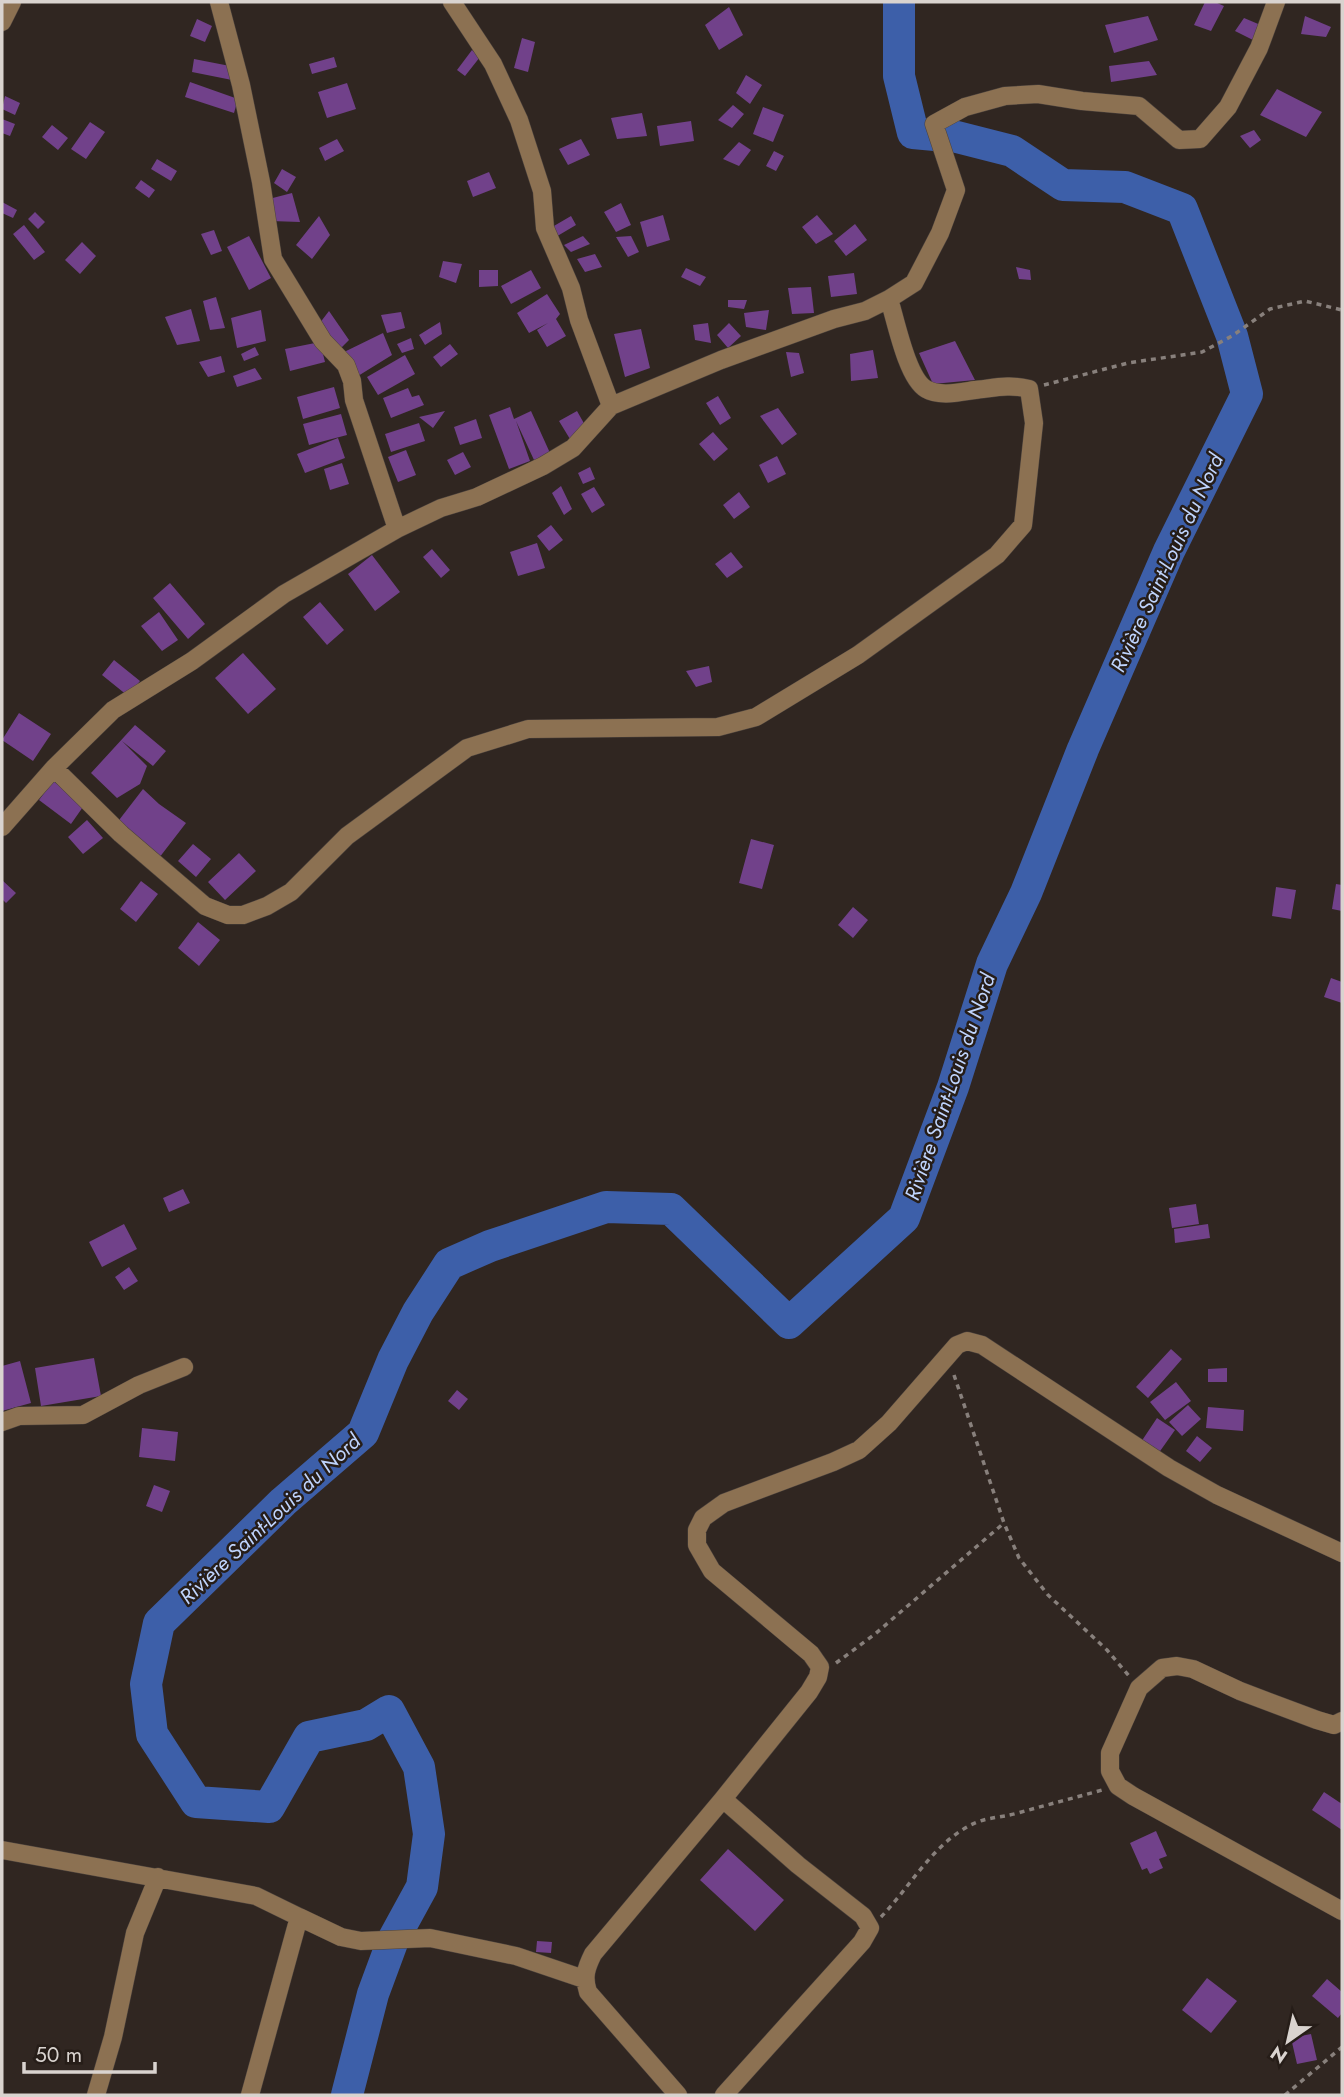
<svg xmlns="http://www.w3.org/2000/svg" width="1344" height="2097" font-family="Jost,sans-serif">
<style>
.lines{fill:none;stroke-linecap:round;stroke-linejoin:round}
.river{stroke:#3d5fa9;stroke-width:32}
.building{fill:#71418a}
.minor-casing{stroke:#4b423d;stroke-width:19}
.path{stroke:#88807c;stroke-width:3.5;stroke-dasharray:5 5;stroke-linecap:butt}
.minor{stroke:#8c7152;stroke-width:18}
.labels{text-anchor:middle;dominant-baseline:central;stroke-width:5;stroke-linejoin:round;paint-order:stroke}
.water-label{font-size:21px;font-style:italic;fill:#bfd4fd;stroke:#261d18}
</style>
<rect width="100%" height="100%" fill="#302621"/>
<g class="lines">
<path class="river" d="M347 2095 373 1994 393 1940 422 1887 429 1834 419 1767 389 1711 366 1725 309 1737 269 1807 196 1802 152 1734 146 1684 159 1623 283 1502 363 1433 393 1360 418 1312 449 1264 490 1246 606 1207 671 1209 789 1323 904 1218 953 1087 992 964 1026 893 1083 749 1169 551 1247 394 1232 336 1182 209 1125 187 1063 185 1012 151 957 137 913 133 899 76V2"/>
</g>
<path class="building" d="M1205 2H1215L1224 6 1211 31 1194 25Z
M729 7 743 35 719 50 705 25Z
M1148 16 1158 40 1114 53 1105 25Z
M1305 16 1331 27 1326 37 1301 34Z
M1244 18 1263 26 1253 40 1235 31Z
M197 19 212 26 205 42 190 36Z
M522 38 535 42 528 72 514 68Z
M472 50 480 57 465 76 457 70Z
M334 57 337 67 312 74 309 64Z
M194 59 230 66 232 80 192 72Z
M1149 61 1157 75 1111 82 1109 66Z
M746 75 762 85 750 104 736 93Z
M190 82 238 99 234 113 185 97Z
M347 83 356 109 327 118 318 92Z
M1277 89 1322 112 1306 137 1260 115Z
M5 96 20 103 15 115 2 109Z
M733 105 744 114 732 128 718 120Z
M763 107 784 115 773 142 753 134Z
M642 113 647 136 617 139 611 118Z
M2 119 15 124 10 136 2 133Z
M691 121 694 141 660 146 657 126Z
M90 122 105 132 86 159 71 149Z
M52 125 68 138 58 150 42 137Z
M1254 130 1261 140 1250 148 1240 136Z
M337 139 344 151 325 161 319 148Z
M581 139 590 155 568 165 559 149Z
M739 142 751 150 739 166 723 159Z
M774 151 784 156 776 171 766 166Z
M157 159 177 171 171 181 151 169Z
M282 169 296 177 287 192 274 183Z
M489 172 496 188 473 197 467 181Z
M141 180 155 190 149 198 135 188Z
M292 193 300 222 271 221 265 200Z
M2 202 17 210 13 218 2 213Z
M621 203 631 225 616 232 604 212Z
M35 212 45 222 38 229 28 219Z
M663 215 670 240 647 247 640 222Z
M817 215 833 234 816 244 802 227Z
M319 216 330 235 312 259 296 245Z
M571 216 576 225 554 238 547 230Z
M855 224 867 240 846 256 834 241Z
M24 225 45 252 34 260 13 234Z
M214 230 222 251 211 255 201 234Z
M249 236 271 278 249 290 227 247Z
M583 236 590 244 571 252 564 245Z
M631 236 639 252 628 257 616 237Z
M82 242 96 256 80 274 65 260Z
M595 254 602 267 585 272 577 259Z
M443 261 462 264 456 283 439 277Z
M1016 267 1030 270 1031 280 1019 279Z
M686 268 706 277 700 286 681 277Z
M479 270H498V286L479 287Z
M531 270 541 288 511 304 501 286Z
M854 273 857 294 831 297 828 276Z
M811 287 814 313 792 314 788 288Z
M547 294 560 314 556 319 566 336 547 347 537 330 548 323 529 333 517 313Z
M216 297 225 328 210 330 203 301Z
M728 300H747L744 309 728 307Z
M191 309 200 341 177 345 165 317Z
M261 310 266 341 237 348 231 318Z
M769 310 766 330 746 327 744 313Z
M329 311 349 340 337 352 316 328Z
M401 312 405 328 387 333 381 315Z
M440 322 442 334 425 345 419 335Z
M708 323 711 343 695 340 693 325Z
M729 323 741 336 728 348 717 335Z
M641 329 650 368 625 377 614 334Z
M383 333 392 355 358 376 340 354Z
M411 338 414 349 402 353 397 344Z
M955 341 975 380 933 384 919 353Z
M320 342 325 362 290 371 285 349Z
M450 344 458 354 441 367 433 357Z
M255 347 259 355 244 361 241 354Z
M873 350 878 378 851 381 850 354Z
M786 352 799 353 804 373 791 377Z
M405 355 415 374 378 395 367 377Z
M221 356 225 372 208 377 199 362Z
M255 368 262 379 237 387 233 376Z
M334 387 340 408 303 419 297 397Z
M408 388 412 397 419 395 424 405 391 418 383 398Z
M718 396 731 418 720 425 706 403Z
M510 407 514 419 531 411 550 453 534 460 516 421 530 461 509 469 489 415Z
M778 408 797 434 782 445 760 416Z
M445 411 433 428 419 417Z
M577 411 590 434 573 444 559 421Z
M341 414 347 435 309 445 303 424Z
M476 419 482 438 460 445 454 427Z
M419 423 425 441 391 452 385 434Z
M713 432 728 449 714 461 699 444Z
M338 438 345 458 305 473 297 454Z
M406 450 416 475 398 482 388 457Z
M463 452 471 467 455 475 447 460Z
M777 456 786 474 768 483 759 465Z
M342 463 349 484 330 490 324 469Z
M590 467 595 479 583 484 578 473Z
M561 486 572 509 564 515 552 493Z
M594 487 605 505 592 513 581 494Z
M739 492 750 507 734 519 723 505Z
M551 525 563 540 549 551 537 536Z
M537 543 545 568 518 576 510 552Z
M432 549 450 570 441 578 423 557Z
M731 552 743 567 727 578 715 564Z
M372 555 400 592 375 611 348 574Z
M170 583 205 624 188 639 153 598Z
M320 602 344 630 327 645 303 617Z
M159 612 178 640 162 651 141 626Z
M243 653 276 689 248 714 215 678Z
M114 660 140 681 128 696 102 675Z
M709 666 712 682 696 687 686 671Z
M19 713 51 734 33 761 2 740Z
M135 725 166 751 153 766 122 741 147 766 140 784 117 798 91 773Z
M53 781 85 804 71 824 39 800Z
M143 789 159 804 186 823 159 858 116 824Z
M87 820 103 838 83 854 68 837Z
M751 839 774 845 762 889 739 883Z
M193 844 211 859 196 877 178 861Z
M239 853 256 871 225 900 208 882Z
M2 880 16 893 6 903 2 899Z
M141 881 158 894 136 922 120 909Z
M1336 884 1342 885V911L1332 909Z
M1276 887 1296 890 1291 919 1272 916Z
M853 907 868 920 853 938 838 925Z
M198 922 220 940 199 966 178 948Z
M1331 978 1342 982V1003L1324 997Z
M183 1189 190 1203 169 1212 163 1198Z
M1196 1204 1199 1224 1172 1228 1169 1208Z
M124 1224 137 1249 102 1267 89 1242Z
M1208 1224 1210 1238 1175 1243 1174 1229Z
M129 1267 138 1281 124 1290 115 1277Z
M1171 1349 1182 1359 1148 1398 1136 1387Z
M94 1358 101 1396 41 1406 35 1368Z
M20 1361 31 1403 2 1411V1366Z
M1227 1368V1382H1208V1369Z
M1176 1382 1191 1401 1165 1420 1150 1402Z
M457 1390 468 1399 459 1410 448 1401Z
M1188 1405 1201 1419 1182 1436 1169 1422Z
M1208 1407 1244 1410 1243 1431 1206 1428Z
M1157 1418 1175 1430 1158 1454 1141 1442Z
M142 1428 178 1432 175 1461 139 1457Z
M1197 1436 1212 1448 1200 1462 1186 1451Z
M154 1485 170 1491 162 1512 146 1506Z
M1324 1792 1342 1804V1830L1312 1810Z
M1156 1831 1167 1856 1159 1859 1163 1868 1150 1874 1147 1868 1142 1870 1130 1843Z
M728 1849 784 1900 755 1931 700 1880Z
M537 1941 552 1942 551 1953 536 1952Z
M1207 1978 1237 2001 1211 2033 1182 2010Z
M1327 1979 1342 1992V2013L1338 2018 1312 1996Z
M1311 2034 1317 2060 1297 2064 1291 2038Z"/>
<g class="lines">
<g class="minor-casing">
<path id="minor" d="M219 2 241 85 261 182 273 259 323 341 346 365 352 381 354 400 397 529
M452 2 493 64 519 120 542 191 545 228 571 288 579 320 611 406
M2 22 12 2
M54 768 121 834 205 906 228 915H243L267 906 291 892 347 836 467 748 528 729 718 727 756 717 858 655 997 555 1023 525 1034 423 1029 389C1010 384 994 388 975 390 961 392 939 397 926 389 907 378 896 321 889 299
M2 827 54 768 113 710 192 661 284 594 397 529 441 508 477 497 543 466 573 448 611 406 721 360 834 319 865 311 889 299 914 283 940 233 956 190 934 124 965 107 1005 96 1038 94 1082 101 1139 106 1179 140 1200 139 1228 107 1259 48 1276 2
M2 1422 19 1416 83 1415 139 1385 184 1367
M1342 1721 1334 1725 1317 1720 1240 1691 1193 1669 1177 1666 1162 1668 1139 1688 1110 1753V1771L1118 1786 1133 1796 1342 1911
M723 1799 798 1865 863 1916 870 1928 862 1942 724 2095
M2 1850 256 1896 299 1917 250 2095
M299 1917 341 1937 361 1941 430 1938 516 1956 584 1979
M96 2095 113 2037 135 1933 158 1877
M678 2095 588 1992C583 1977 586 1968 593 1954L723 1799 809 1692 818 1677 820 1667 811 1654 712 1571 697 1545V1530L703 1518 724 1503 833 1462 859 1450 889 1423 957 1345 967 1341 982 1345 1169 1468 1217 1495 1342 1553"/>
</g>
<path class="path" d="M1044 385 1128 363 1202 352 1232 336 1270 309 1305 301 1342 310
M954 1375 1004 1523 1019 1558 1048 1595 1107 1650 1129 1676
M836 1663 875 1634 1004 1523
M881 1917C908 1889 929 1851 962 1830 983 1816 997 1819 1018 1813 1046 1805 1074 1798 1102 1790
M1285 2095 1342 2047"/>
<use href="#minor" class="minor"/>
</g>
<g class="labels">
<g class="water-label">
<text transform="translate(1167 563) rotate(-65)">Rivière Saint-Louis du Nord</text>
<text transform="translate(950 1087) rotate(-71)">Rivière Saint-Louis du Nord</text>
<text transform="translate(270 1519) rotate(-43)">Rivière Saint-Louis du Nord</text>
</g>
</g>
<rect width="1344" height="2097" fill="none" stroke="#d9d3cf" stroke-width="7"/>
<g transform="translate(1288 2041) rotate(214)" stroke="#261d18" stroke-width="5" paint-order="stroke">
<path d="M0-5L12 26L0 18L-12 26Z" fill="#d9d3cf"/>
<text y="-10" font-size="19" font-weight="bold" text-anchor="middle" fill="#d9d3cf">N</text>
</g>
<path d="M24 2062v10h131v-10" fill="none" stroke="#d9d3cf" stroke-width="3.5"/>
<text x="35" y="2062" font-size="21" fill="#d9d3cf" stroke="#261d18" stroke-width="5" paint-order="stroke">50 m</text>
</svg>
